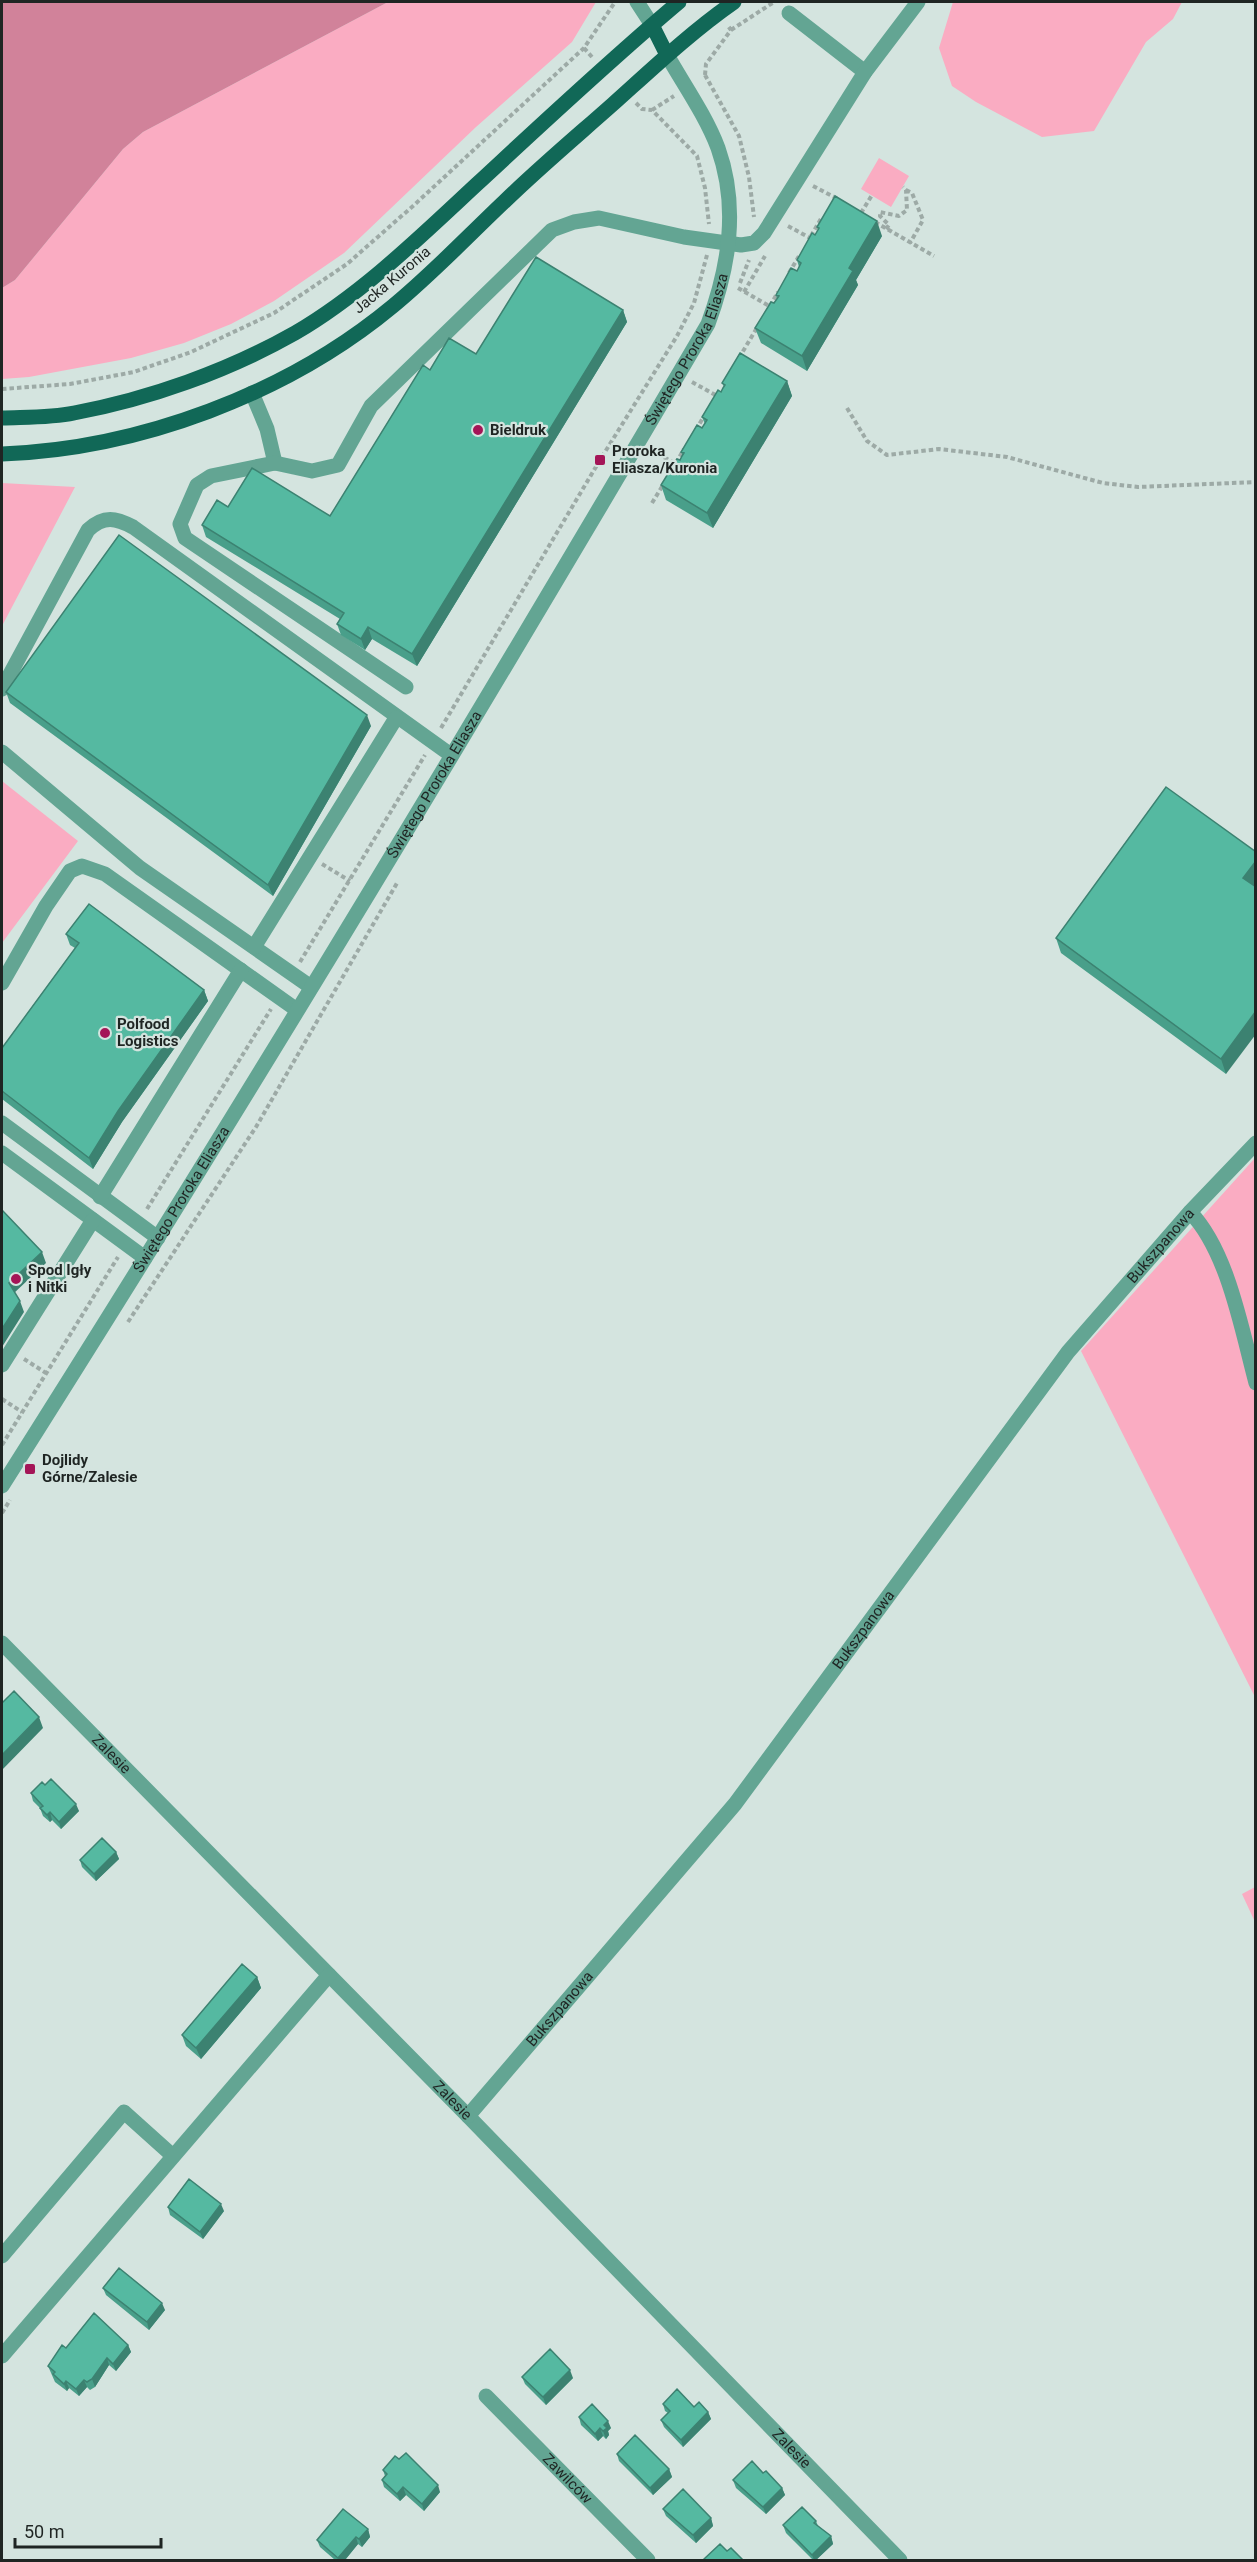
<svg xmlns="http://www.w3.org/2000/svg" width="1257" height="2562" font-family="Roboto,sans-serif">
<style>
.green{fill:#faacc2}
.water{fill:#d1829a}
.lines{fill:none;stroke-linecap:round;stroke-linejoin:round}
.path{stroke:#9daaa6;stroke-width:4;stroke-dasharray:4.5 3;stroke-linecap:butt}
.minor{stroke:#63a593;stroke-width:15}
.major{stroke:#116857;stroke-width:15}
.wall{fill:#499f8a}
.shaded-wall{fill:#3c8271}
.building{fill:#55b9a1;stroke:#3c8271;stroke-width:1.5}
.poi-dot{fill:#a41557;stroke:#d4e4df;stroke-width:2}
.labels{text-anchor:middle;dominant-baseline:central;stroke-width:4.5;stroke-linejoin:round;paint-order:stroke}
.street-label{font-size:15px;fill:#1f2523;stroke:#d4e4df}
.poi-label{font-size:15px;font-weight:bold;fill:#1f2523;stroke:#d4e4df;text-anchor:start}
</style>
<rect width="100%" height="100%" fill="#d4e4df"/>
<path class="green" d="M388 2H596L572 42 476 127 344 253 274 301 231 324 184 343 131 358 29 377 2 379V288L15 280 123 149 143 132Z
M953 2H1182L1173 19 1146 42 1094 131 1042 137 976 102 952 86 939 48Z
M879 158 909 176 891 207 861 189Z
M2 483 75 487 2 626Z
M2 781 78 841 2 943Z
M1255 1158V1697L1081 1351Z
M1255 1887V1922L1242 1894Z"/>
<path class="water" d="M2 2H388L143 132 123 149 15 280 2 288Z"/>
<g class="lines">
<path class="path" d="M731 30 774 2
M584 48 592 57
M705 75 739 136 749 177 754 217
M705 75 706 64 731 30 728 26
M636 103 642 109 652 110 697 156 705 188 709 224
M652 110 674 96
M813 186 838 199
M906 190 912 193 923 220 910 243
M861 213 872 195
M875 222 934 256
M788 226 810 238
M886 229 889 225 880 216V212L899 216 907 210 906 190 903 187
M811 236 822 217
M789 273 799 256
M740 283 749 260
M738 288 771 307
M744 292 765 256
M770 306 778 292
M739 358 758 326
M692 382 719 397
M2 389 70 384 134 372 191 352 274 313 347 264 413 206 584 48 615 2
M847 408 867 441 887 455 939 449 1007 457 1103 483 1138 487 1256 482
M696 430 704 416
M651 450 676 464
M676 463 684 449
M652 503 663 485
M441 728 600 460 677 336 694 303 707 255
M322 864 350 881
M300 962 425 755
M147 1209 271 1009
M128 1322 256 1127 397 883
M24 1359 46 1373
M2 1399 22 1412
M2 1445 118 1257
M2 1513 10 1500"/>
<g class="minor">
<path d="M637 2 652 25"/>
<path d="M789 13 865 72"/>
<path d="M252 393 267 429 275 463"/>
<path d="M406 687 185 538 180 524 197 485 211 476 275 463 312 471 338 465 371 406 552 230 574 222 599 218 684 237 741 245 754 243 764 233 865 72 918 2"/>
<path d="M2 689 88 530C104 515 116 518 133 527L451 755"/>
<path d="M2 752 140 868 311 987"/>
<path d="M254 947 396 718"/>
<path d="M2 983 46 906 70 871 82 866 105 874 297 1010"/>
<path d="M2 1123 158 1238"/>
<path d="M2 1153 145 1258"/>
<path d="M100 1197 241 970"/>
<path d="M1190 1212C1228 1251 1242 1331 1256 1383"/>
<path d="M2 1365 93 1220"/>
<path id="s1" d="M2 1486C245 1103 479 714 708 324 729 267 739 207 718 148 706 116 684 85 667 55"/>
<path id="s2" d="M2 1643 468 2116 900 2560"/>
<path id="s3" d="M468 2116 735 1804 1068 1352 1190 1212 1256 1143"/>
<path d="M2 2256 124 2112 173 2156"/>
<path d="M2 2356 329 1975"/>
<path id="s4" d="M486 2396 648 2560"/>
</g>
<path class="major" d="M652 25 667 55
M2 418C25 417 51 418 74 413 149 399 228 371 295 333 362 294 421 236 477 184 544 122 610 60 679 2
M2 454C139 449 287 394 393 306 433 273 468 236 505 201 540 167 577 136 613 104 652 69 691 32 734 2"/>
</g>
<path class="wall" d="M817 227 882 236 856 280 858 285 807 371 761 343 755 328 777 299 776 295 797 271 799 267 797 260 815 235 818 230Z
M623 310 627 322 417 666 372 639 365 650 341 635 337 624 340 619 206 537 202 525 228 507 330 516 430 370 476 354Z
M787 381 792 396 713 528 666 500 661 485 683 456 681 452 705 424 702 417 724 387 722 383Z
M6 692 371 726 273 896 10 703Z
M1256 852V884L1254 886 1226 1074 1061 953 1056 938Z
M66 934 204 990 208 1001 122 1122 93 1169 2 1099V1048L75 948 70 945Z
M45 1785 79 1811 61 1829 52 1820 50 1822 43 1816 40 1808 33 1801 31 1793Z
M116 1852 119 1859 96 1881 82 1867 80 1860Z
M257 1977 261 1988 201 2059 186 2046 182 2035Z
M168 2207 224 2211 203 2239 170 2215Z
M103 2288 165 2310 149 2330 106 2295Z
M128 2345 131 2352 116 2371 109 2365 95 2387 90 2390 87 2387 79 2396 69 2388 67 2391 55 2382 48 2366 66 2348Z
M522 2377 573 2378 546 2405 525 2384Z
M663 2404 694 2407 708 2412 711 2419 683 2447 664 2427 661 2420 668 2413 665 2411Z
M579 2417 611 2428 608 2431 609 2435 606 2439 603 2436 598 2441 581 2425Z
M617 2454 669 2469 672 2477 653 2495 619 2461Z
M383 2470 440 2492 424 2511 406 2495 400 2501 384 2487 382 2480 385 2476Z
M733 2480 782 2488 785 2495 766 2514 736 2488Z
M663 2509 711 2518 713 2526 696 2543 666 2516Z
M816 2521 818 2526 831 2536 833 2544 816 2560H813L786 2533 783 2525Z
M368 2529 370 2537 362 2547 358 2544 345 2560H335L320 2547 317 2540Z"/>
<path class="shaded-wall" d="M877 221 882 236 856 280 858 285 807 371 802 356 849 268Z
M623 310 627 322 417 666 412 654Z
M787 381 792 396 713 528 707 513Z
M368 627 372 639 365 650 361 639Z
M367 715 371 726 273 896 268 885Z
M1256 861V884L1249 893 1243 878Z
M204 990 208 1001 122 1122 93 1169 89 1158 118 1111Z
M1256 1011V1034L1226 1074 1221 1059Z
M42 1252 46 1263 13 1294 9 1283Z
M20 1301 24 1312 2 1347V1329Z
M39 1717 43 1728 2 1770V1755Z
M76 1804 79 1811 61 1829 59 1822Z
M50 1812 52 1820 50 1822 47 1815Z
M116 1852 119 1859 96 1881 94 1874Z
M257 1977 261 1988 201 2059 196 2048Z
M221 2204 224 2211 203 2239 200 2232Z
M162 2303 165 2310 149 2330 147 2322Z
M128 2345 131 2352 116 2371 113 2364Z
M107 2358 109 2365 95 2387 92 2379Z
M570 2370 573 2378 546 2405 543 2397Z
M84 2380 87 2387 79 2396 76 2389Z
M66 2381 69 2388 67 2391 64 2384Z
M708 2412 711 2419 683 2447 681 2440Z
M608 2421 611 2428 608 2431 609 2435 606 2439 603 2431 604 2425Z
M600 2428 603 2436 598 2441 595 2434Z
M669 2469 672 2477 653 2495 650 2488Z
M438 2485 440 2492 424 2511 422 2504Z
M403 2487 406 2495 400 2501 397 2494Z
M782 2488 785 2495 766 2514 763 2507Z
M711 2518 713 2526 696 2543 693 2535Z
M368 2529 370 2537 362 2547 359 2539Z
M831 2536 833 2544 816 2560H814L812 2555Z
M356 2537 358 2544 345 2560H339L338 2558Z"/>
<path class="building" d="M835 196 877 221 849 268 853 271 802 356 755 328 771 302 774 303 779 296 776 295 791 268 797 271 801 263 797 260 812 233 815 235 819 228 817 227Z
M536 257 623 310 412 654 368 627 361 639 337 624 344 613 202 525 217 500 228 507 252 468 330 516 423 365 430 370 449 338 476 354Z
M740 353 787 381 707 513 661 485 677 459 680 460 682 456 684 453 681 452 697 425 702 428 707 420 702 417 718 390 721 392 723 388 725 385 722 383Z
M119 535 367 715 268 885 6 692Z
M1166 787 1256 852V861L1243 878 1256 887V1011L1221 1059 1056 938Z
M89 904 204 990 118 1111 89 1158 2 1091V1048L79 943 66 934Z
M2 1210 42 1252 9 1283 20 1301 2 1329Z
M14 1691 39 1717 2 1755V1703Z
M51 1779 76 1804 59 1822 50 1812 47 1815 40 1808 43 1806 31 1793 42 1782 45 1785Z
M102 1838 116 1852 94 1874 80 1860Z
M242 1964 257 1977 196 2048 182 2035Z
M189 2179 221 2204 200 2232 168 2207Z
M119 2268 162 2303 147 2322 103 2288Z
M94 2313 128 2345 113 2364 107 2358 92 2379 87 2382 84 2380 76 2389 66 2381 64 2384 53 2374 55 2372 48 2366 62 2345 66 2348Z
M550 2349 570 2370 543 2397 522 2377Z
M677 2389 694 2407 699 2402 708 2412 681 2440 661 2420 670 2411 663 2404Z
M592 2404 608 2421 604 2425 607 2428 603 2431 600 2428 595 2434 579 2417Z
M635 2435 669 2469 650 2488 617 2454Z
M406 2453 438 2485 422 2504 403 2487 397 2494 382 2480 387 2474 383 2470 395 2456 399 2459Z
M752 2461 763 2473 766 2471 782 2488 763 2507 733 2480Z
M683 2489 711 2518 693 2535 663 2509Z
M802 2507 816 2521 814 2523 831 2536 812 2555 783 2525Z
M343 2509 368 2529 359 2539 356 2537 338 2558 317 2540Z
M720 2544 727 2551 731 2548 743 2560H703Z"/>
<g class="poi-dot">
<circle cx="478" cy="430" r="6"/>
<rect x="594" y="454" width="12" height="12" rx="3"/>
<circle cx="105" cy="1033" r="6"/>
<circle cx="16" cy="1279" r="6"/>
<rect x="24" y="1463" width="12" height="12" rx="3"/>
</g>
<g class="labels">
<g class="street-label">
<text transform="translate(392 280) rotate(-40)">Jacka Kuronia</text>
<text stroke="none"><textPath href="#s1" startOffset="1328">Świętego Proroka Eliasza</textPath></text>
<text stroke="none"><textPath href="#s1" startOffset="824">Świętego Proroka Eliasza</textPath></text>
<text stroke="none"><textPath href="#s1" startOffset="338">Świętego Proroka Eliasza</textPath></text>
<text stroke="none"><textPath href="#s3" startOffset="1113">Bukszpanowa</textPath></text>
<text stroke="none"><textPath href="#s3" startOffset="627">Bukszpanowa</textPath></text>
<text stroke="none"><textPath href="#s2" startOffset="156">Zalesie</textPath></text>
<text stroke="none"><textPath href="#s3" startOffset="141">Bukszpanowa</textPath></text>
<text stroke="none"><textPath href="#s2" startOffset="642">Zalesie</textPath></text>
<text stroke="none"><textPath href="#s2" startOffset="1128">Zalesie</textPath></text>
<text stroke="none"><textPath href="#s4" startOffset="116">Zawilców</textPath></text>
</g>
<g class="poi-label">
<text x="490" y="430">Bieldruk</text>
<text x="612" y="451">Proroka<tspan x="612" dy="17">Eliasza/Kuronia</tspan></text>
<text x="117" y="1024">Polfood<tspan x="117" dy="17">Logistics</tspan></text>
<text x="28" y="1270">Spod Igły<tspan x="28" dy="17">i Nitki</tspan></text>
<text x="42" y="1460">Dojlidy<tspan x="42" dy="17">Górne/Zalesie</tspan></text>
</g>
</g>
<rect width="1257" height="2562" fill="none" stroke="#1f2523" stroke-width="6"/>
<path d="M15 2538v9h146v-9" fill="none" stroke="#1f2523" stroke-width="3"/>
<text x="24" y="2538" font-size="18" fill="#1f2523" stroke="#d4e4df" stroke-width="4.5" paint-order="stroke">50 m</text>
</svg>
